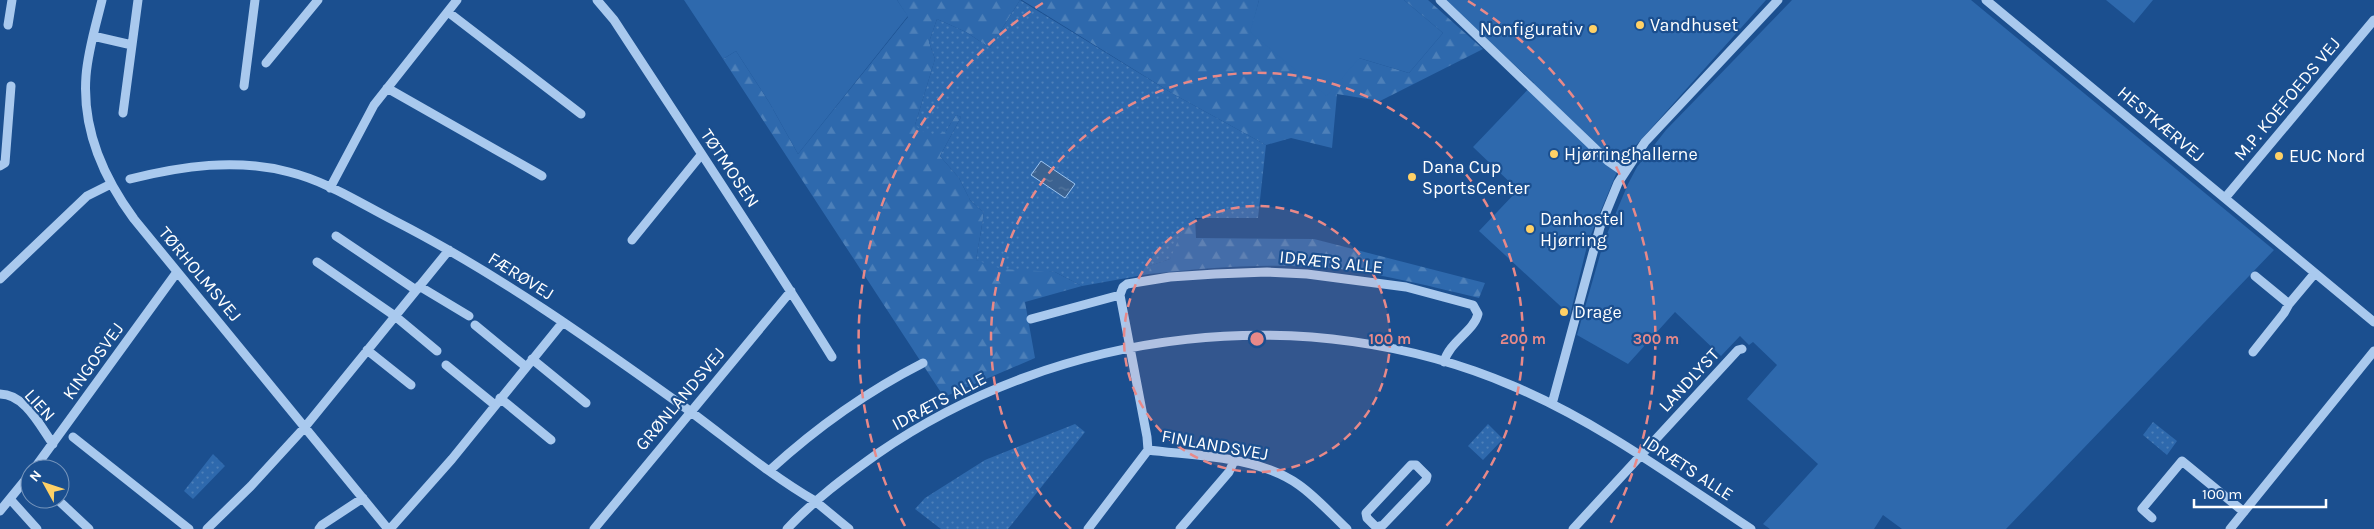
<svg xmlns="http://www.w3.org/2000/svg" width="2374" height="529" font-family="Karla,sans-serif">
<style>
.forest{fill:url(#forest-firs)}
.park{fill:url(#park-dots)}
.garden{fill:#2e69ad}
.water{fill:url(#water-ripples);stroke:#9cc4f0}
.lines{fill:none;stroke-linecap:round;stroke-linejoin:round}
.minor{stroke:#a9c9ee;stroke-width:9}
.ring{fill:none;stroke:#e88989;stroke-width:2.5;stroke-dasharray:9 6}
.poi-dot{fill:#ffd166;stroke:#1b4f8f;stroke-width:2}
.labels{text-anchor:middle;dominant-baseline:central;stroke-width:4.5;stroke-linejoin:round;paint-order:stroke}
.poi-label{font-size:18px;fill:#fff;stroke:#1b4f8f;text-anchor:start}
.street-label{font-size:18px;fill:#fff;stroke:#1b4f8f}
.centre{fill:#e88989;stroke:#1b4f8f;stroke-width:2.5}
.ring-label{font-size:15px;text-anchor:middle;font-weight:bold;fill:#e88989;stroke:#1b4f8f;stroke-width:4.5;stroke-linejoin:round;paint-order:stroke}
</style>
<defs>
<pattern id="forest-firs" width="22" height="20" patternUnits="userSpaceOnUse" patternTransform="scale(1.25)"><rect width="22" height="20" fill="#2e69ad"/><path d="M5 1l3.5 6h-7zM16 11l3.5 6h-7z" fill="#4d80b9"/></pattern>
<pattern id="park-dots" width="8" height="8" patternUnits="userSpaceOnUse" patternTransform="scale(1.25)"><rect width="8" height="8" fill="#2e69ad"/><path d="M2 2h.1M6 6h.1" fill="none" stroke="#4d80b9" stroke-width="1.8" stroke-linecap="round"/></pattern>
<pattern id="water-ripples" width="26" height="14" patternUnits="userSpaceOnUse" patternTransform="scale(1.25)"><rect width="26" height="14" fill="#3c6290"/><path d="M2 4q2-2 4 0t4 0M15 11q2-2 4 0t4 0" fill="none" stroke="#597aa1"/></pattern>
</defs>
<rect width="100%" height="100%" fill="#1b4f8f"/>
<path class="forest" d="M897 0H1020L990 48 966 32 937 19 929 42 935 59 915 125 946 131 956 115 961 117 940 156 959 178 970 200 984 213 976 260 1055 272 1082 286 1025 302 1035 358 944 397 723 59 736 51 769 102 798 154 908 17Z
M1022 0H1259L1251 32 1359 58 1409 73 1443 33 1404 0H1428L1483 49 1380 101 1337 94 1332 148 1291 138 1266 145 1175 95Z
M1182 186 1195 218 1196 238 1314 239 1485 283 1479 298C1433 287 1387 275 1340 269 1276 262 1212 267 1149 274V266L1170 259Z"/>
<path class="park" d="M1020 0 1175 95 1266 145 1258 218H1188L1170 259 1150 266 1149 274 1082 286 1055 272 1002 269 976 260 984 213 970 200 959 178 940 156 961 117 956 115 946 131 931 138 915 125 935 59 929 42 937 19 966 32 990 48Z
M2153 422 2177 441 2167 455 2143 435Z
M1075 424 1085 432 1008 529H941L915 509 925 498 985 460Z
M1488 424 1503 439 1483 460 1468 446Z
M213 454 225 466 193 499 184 491Z"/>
<path class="garden" d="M684 0H897L908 16 798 154 769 102 736 51 723 59Z
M1259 0H1404L1443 33 1409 73 1359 58 1327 96 1250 32Z
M1444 0H1766L1621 162 1588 242 1570 315 1479 231 1518 190 1473 147 1534 83Z
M1792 0H1971L2274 250 2006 529H1902L1883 515 1874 529H1770L1763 524 1818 464 1747 399 1777 365 1753 342 1749 345 1740 336 1721 356 1675 312 1628 364 1577 335 1604 241 1628 184 1637 167 1666 130Z
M2106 0H2153L2134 23Z"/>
<path class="water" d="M1041 161 1075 184 1065 198 1031 175Z"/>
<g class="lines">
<path class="minor" d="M102 0C96 25 88 50 86 76 82 129 103 177 134 219L388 529
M597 0 614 20C687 132 761 243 832 357
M1440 0 1608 161 1624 172
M1986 0 2374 322
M448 12 581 114
M8 25 12 0
M93 36 132 45
M266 63 318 0
M244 86 255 0
M387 88 542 176
M123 113 138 0
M0 166 5 163 11 86
M130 179C182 166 236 158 289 172 326 181 360 203 393 220 497 273 592 341 687 409 729 440 770 475 815 501L849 529
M330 188 374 105 457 0
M2225 198 2374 20
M336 236 416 290
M632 240 701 155
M317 262 395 316 437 351
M2255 276 2289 304 2315 273
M0 279 87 196 111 184
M419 286 469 316
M1031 319 1120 295
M475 325 525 366
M367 350 411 385
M2253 352 2284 313 2289 304
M532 359 586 403
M446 365 495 405
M0 394C25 394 40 426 53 444
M500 398 551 440
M1552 404 1600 227 1618 183 1645 142 1778 0
M73 437 189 529
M1148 450C1196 456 1259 456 1299 485 1316 497 1331 514 1347 529
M1411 465H1416L1427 476 1426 480 1383 525 1376 527 1367 518 1366 513Z
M34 469 177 272
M770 470C817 427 866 392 923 363
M10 499 37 529
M57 499 89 529
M0 511 30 474
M2152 518 2142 509 2182 461 2244 512
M207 529 251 486 305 427 449 250
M319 529 322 525 363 498
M390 529 452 459 563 322
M594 529 791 291
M787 529C814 500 845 477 877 454 1060 327 1308 298 1513 386 1598 422 1674 478 1751 529
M1088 529 1148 450 1147 437 1120 295 1123 287 1127 284 1170 277 1215 274 1267 272 1307 274 1406 287 1473 305 1478 314C1474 331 1449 342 1444 362
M1180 529 1229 472 1234 461
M1573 529 1738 350 1742 349
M2230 529 2374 351"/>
</g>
<circle cx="1257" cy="339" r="133" fill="#e88989" fill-opacity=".12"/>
<g class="ring">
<circle cx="1257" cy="339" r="133"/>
<path d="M1071 529A266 266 0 1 1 1443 529"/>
<path d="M905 526A399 399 0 0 1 1046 1M1468 1A399 399 0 0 1 1609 526"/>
</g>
<g class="poi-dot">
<circle cx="1640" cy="25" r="5"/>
<circle cx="1593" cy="29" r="5"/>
<circle cx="1554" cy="154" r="5"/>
<circle cx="2279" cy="156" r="5"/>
<circle cx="1412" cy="177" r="5"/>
<circle cx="1530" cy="229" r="5"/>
<circle cx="1564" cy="312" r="5"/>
</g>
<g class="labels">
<g class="poi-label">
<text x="1650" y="25">Vandhuset</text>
<text x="1583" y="29" text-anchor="end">Nonfigurativ</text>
<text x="1564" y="154">Hjørringhallerne</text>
<text x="2289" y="156">EUC Nord</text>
<text x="1422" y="167">Dana Cup<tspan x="1422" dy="21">SportsCenter</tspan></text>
<text x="1540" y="219">Danhostel<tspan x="1540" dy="21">Hjørring</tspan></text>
<text x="1574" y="312">Drage</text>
</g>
<g class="street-label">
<text transform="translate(2287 99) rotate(-50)">M.P. KOEFOEDS VEJ</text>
<text transform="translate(2161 124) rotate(40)">HESTKÆRVEJ</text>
<text transform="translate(730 168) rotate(56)">TØTMOSEN</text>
<text transform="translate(1331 262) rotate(6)">IDRÆTS ALLE</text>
<text transform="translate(200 274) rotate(50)">TØRHOLMSVEJ</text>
<text transform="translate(521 276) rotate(32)">FÆRØVEJ</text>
<text transform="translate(93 361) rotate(-54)">KINGOSVEJ</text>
<text transform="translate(1689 380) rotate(-47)">LANDLYST</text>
<text transform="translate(680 399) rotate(-50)">GRØNLANDSVEJ</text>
<text transform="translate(939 401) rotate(-28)">IDRÆTS ALLE</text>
<text transform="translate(40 405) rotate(48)">LIEN</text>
<text transform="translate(1215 445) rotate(10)">FINLANDSVEJ</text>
<text transform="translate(1688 468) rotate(33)">IDRÆTS ALLE</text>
</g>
</g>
<circle cx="1257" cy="339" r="8" class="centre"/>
<g class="ring-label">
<text x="1390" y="344">100 m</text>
<text x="1523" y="344">200 m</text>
<text x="1656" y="344">300 m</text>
</g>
<g transform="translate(45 484) rotate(310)"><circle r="24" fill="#1b4f8f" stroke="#7695bc"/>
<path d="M0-4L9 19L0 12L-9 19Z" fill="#ffd166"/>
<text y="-8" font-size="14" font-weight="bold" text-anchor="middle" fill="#ffffff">N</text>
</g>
<path d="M2194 499v8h132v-8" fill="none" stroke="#ffffff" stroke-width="2.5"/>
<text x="2202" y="499" font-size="15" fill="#ffffff" stroke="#1b4f8f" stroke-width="4" paint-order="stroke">100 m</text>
</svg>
